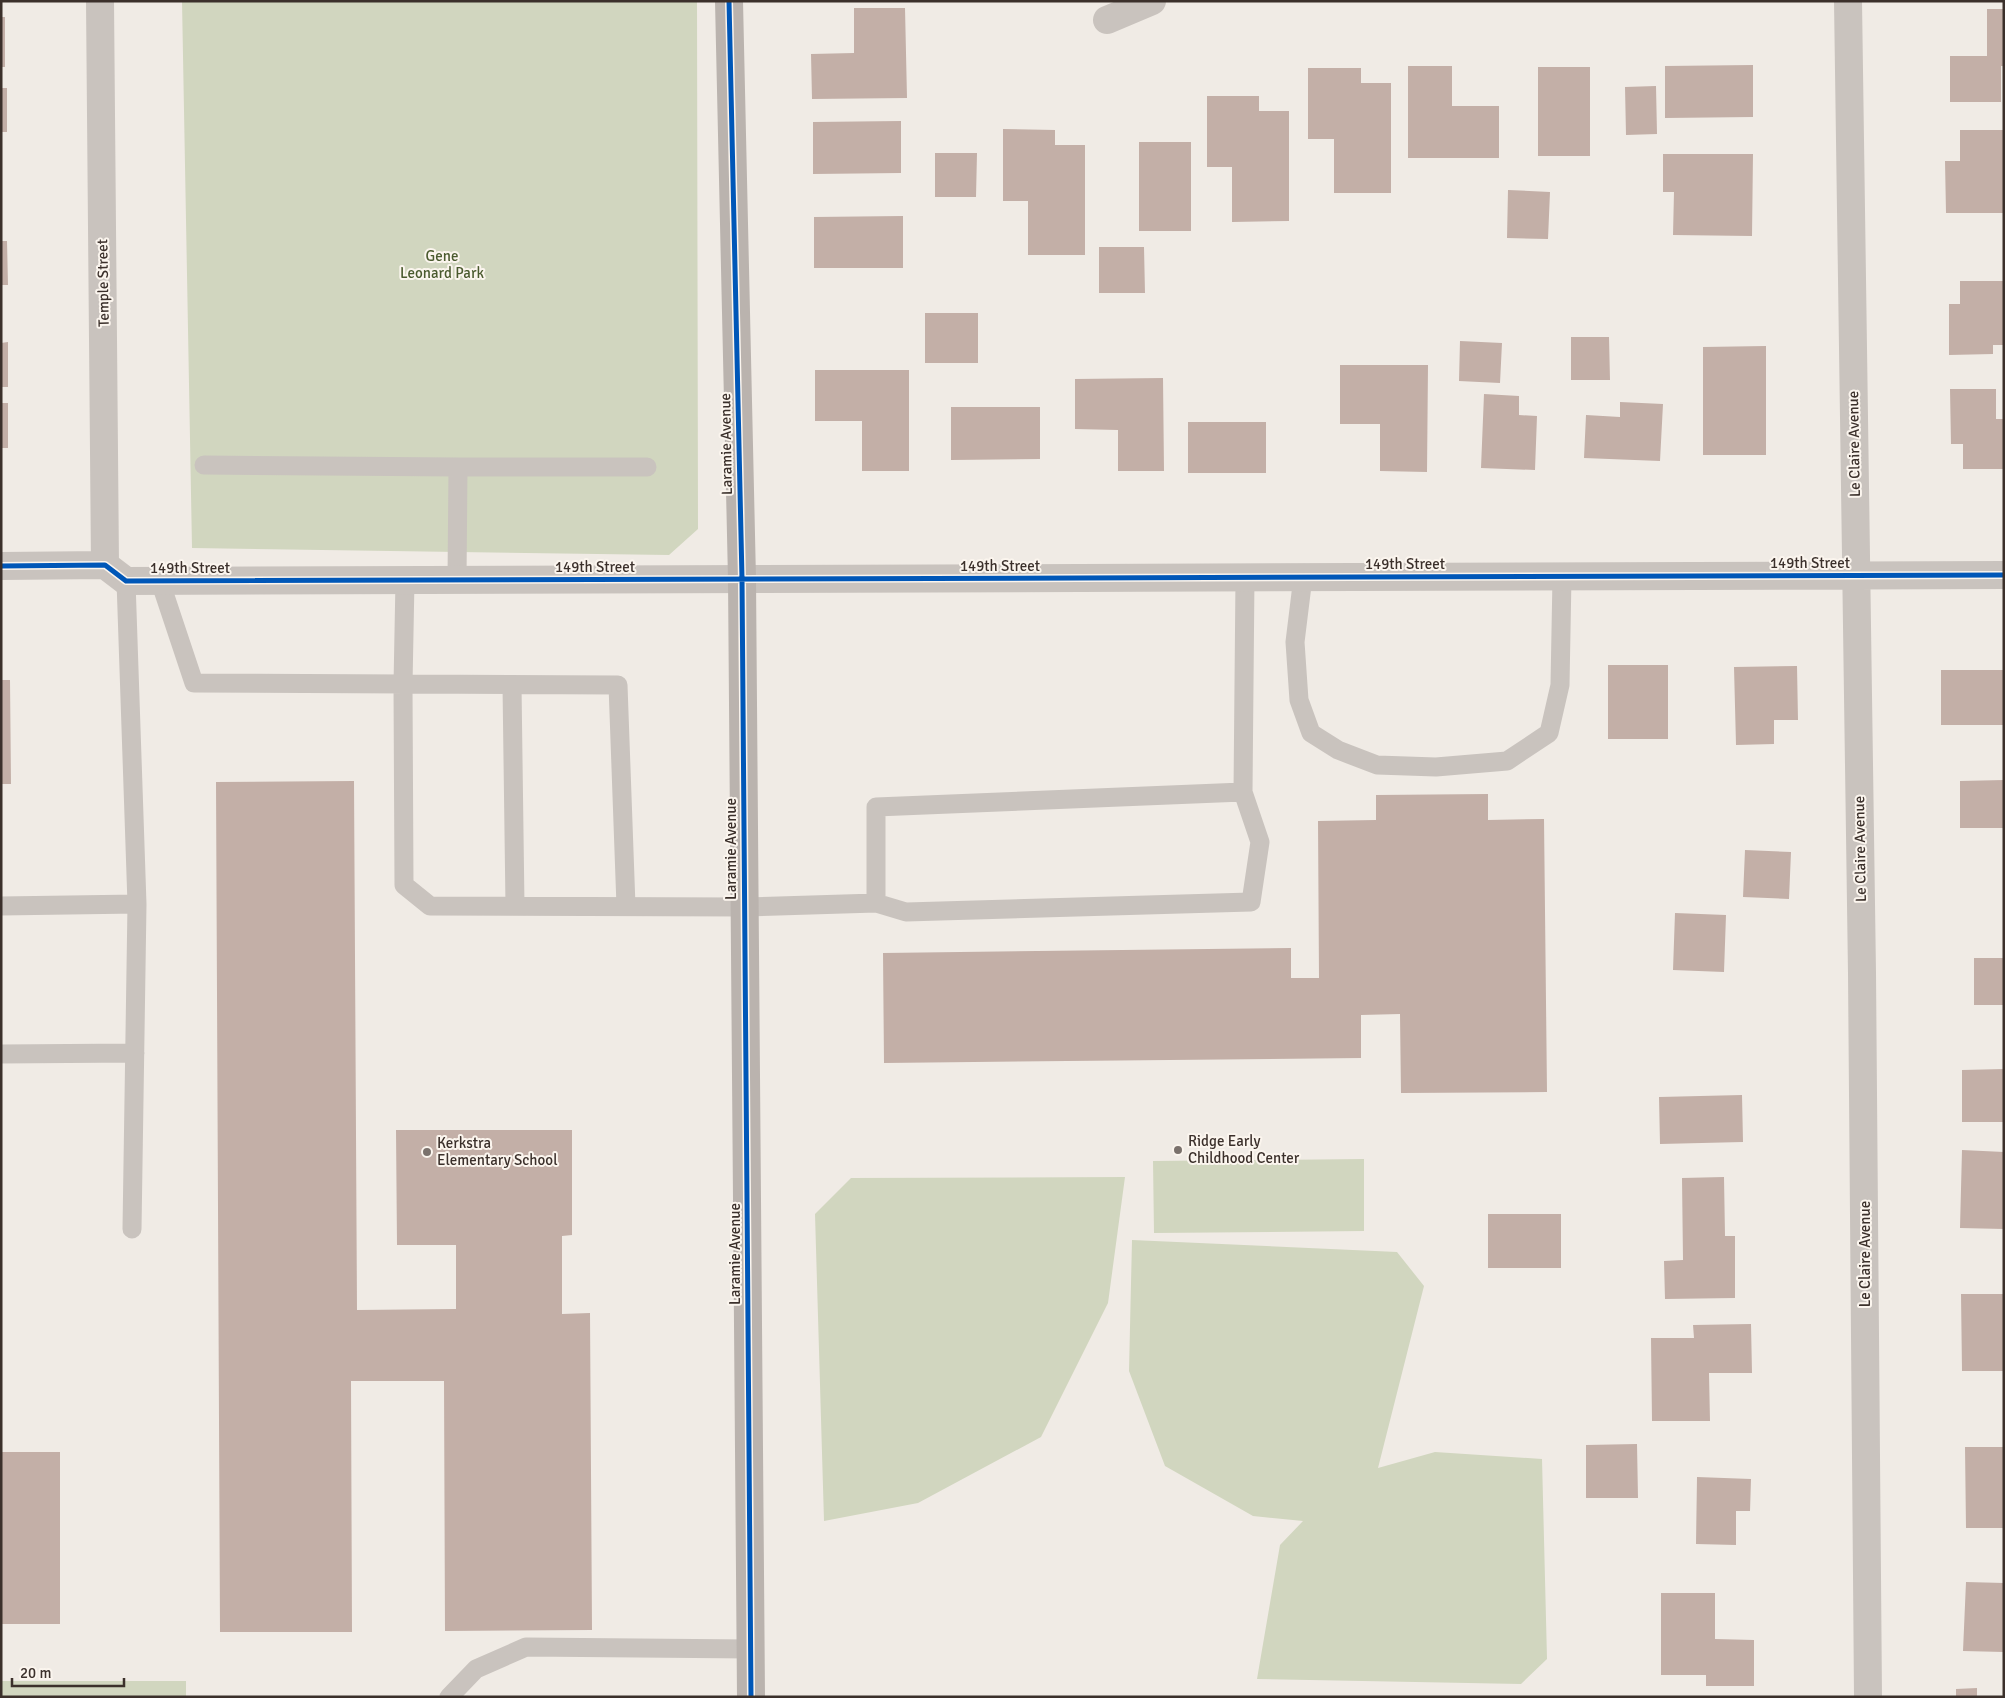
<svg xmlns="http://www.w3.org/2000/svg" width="2005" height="1698" font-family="Signika,sans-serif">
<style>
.green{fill:#d1d6bf}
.building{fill:#c3afa7}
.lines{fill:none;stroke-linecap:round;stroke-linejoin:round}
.lane{stroke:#c9c3be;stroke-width:19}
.street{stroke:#c9c3be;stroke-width:28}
.secondary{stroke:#bab3ae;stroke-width:28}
.cycleway-casing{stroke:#fbf5ee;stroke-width:8}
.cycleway{stroke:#0057b8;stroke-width:5}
.poi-dot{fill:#7a716c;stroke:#fbf5ee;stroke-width:2}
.labels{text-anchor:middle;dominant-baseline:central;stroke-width:4;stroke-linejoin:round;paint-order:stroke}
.park-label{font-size:15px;fill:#4a5a2e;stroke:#fbf5ee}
.street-label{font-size:15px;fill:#3b302b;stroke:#fbf5ee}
.poi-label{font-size:15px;fill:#3b302b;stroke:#fbf5ee;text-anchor:start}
</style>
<rect width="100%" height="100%" fill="#f0ebe5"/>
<path class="green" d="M182 1H697L698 529 669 555 192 548Z
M1364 1159V1231L1154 1233 1153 1161Z
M1125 1177 1108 1303 1041 1437 918 1503 824 1521 815 1214 851 1178Z
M1132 1240 1397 1252 1424 1286 1378 1468 1435 1452 1542 1459 1547 1659 1521 1684 1257 1679 1280 1545 1303 1521 1253 1516 1165 1466 1129 1371Z
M1 1681H186V1697H1Z"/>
<path class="building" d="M854 8H905L907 98 812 99 811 54 854 53Z
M1987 9H2004V66H2001V102H1950V56H1987Z
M1 17H5V67H1Z
M1753 65V117L1665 118V66Z
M1408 66H1452V106H1499V158H1408Z
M1538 67H1590V156H1538Z
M1308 68H1361V83H1391V193H1334V139H1308Z
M1656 86 1657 134 1626 135 1625 87Z
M1 88H7V132H1Z
M1207 96H1259V111H1289V221L1232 222V167H1207Z
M901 121V173L813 174V122Z
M1003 129 1055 130V145H1085V255H1028V201H1003Z
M1960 130H2004V213H1946L1945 161H1960Z
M1139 142H1191V231H1139Z
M935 153H977L976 197H935Z
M1663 154H1753L1752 236 1673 235 1674 192H1663Z
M1508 190 1550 192 1548 239 1507 238Z
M903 216V268H814V217Z
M1 241H7L8 285H1Z
M1099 247H1144L1145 293H1099Z
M1960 281H2004V345H1993V354L1949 355V304H1960Z
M925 313H978V363H925Z
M1571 337H1609L1610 380H1571Z
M1460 341 1502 343 1500 383 1459 381Z
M8 342V387H1V343Z
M1766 346V455H1703V347Z
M1340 365H1428L1427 472 1380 471V424H1340Z
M815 370H909V471H862V421H815Z
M1163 378 1164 471H1118V430L1075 429V379Z
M1950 389H1996V419H2004V469H1963V444H1951Z
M1484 394 1519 396V415L1537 416 1535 470 1481 468Z
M1620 402 1663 404 1660 461 1584 458 1586 415 1620 417Z
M1 403H8V448H1Z
M951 407H1040V459L951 460Z
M1188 422H1266V473H1188Z
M1608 665H1668V739H1608Z
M1797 666 1798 720H1774V744L1736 745 1734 667Z
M1941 670H2004V725H1941Z
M1 680H10L11 784H1Z
M2004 780V828H1960V781Z
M354 781 357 1310 456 1309V1245H397L396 1130H572V1235L562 1236V1314L590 1313 592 1630 445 1631 444 1381H351L352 1632H220L216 782Z
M1488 794V820L1544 819 1547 1092 1401 1093 1400 1014 1361 1015V1058L884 1063 883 953 1291 948V978H1319L1318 821 1376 820V795Z
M1745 850 1791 852 1789 899 1743 897Z
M1675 913 1726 915 1724 972 1673 970Z
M1974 958H2004V1005H1974Z
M2004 1069V1122H1962V1070Z
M1742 1095 1743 1142 1660 1144 1659 1097Z
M1962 1150 2004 1152V1229L1960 1228Z
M1724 1177 1725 1236H1735V1298L1665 1299 1664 1261 1683 1260 1682 1178Z
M1488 1214H1561V1268H1488Z
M1961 1294H2004V1371H1962Z
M1751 1324 1752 1373H1709L1710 1421H1652L1651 1338H1694L1693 1325Z
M1637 1444 1638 1498H1586V1445Z
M1965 1447H2004V1528H1966Z
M1 1452H60V1624H1Z
M1697 1477 1751 1479 1750 1511H1736V1545L1696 1544Z
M1966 1582 2004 1583V1652L1963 1651Z
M1661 1593H1715V1639L1754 1640V1686H1706V1675H1661Z
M1977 1688V1697H1956V1689Z"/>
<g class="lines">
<path class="lane" d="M204 465 458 467
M1303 577 1295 642 1299 700 1311 733 1338 750 1377 765 1436 767 1507 761 1549 733 1560 685 1562 577
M405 580 403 685 404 885 430 906 744 907 876 903V807L1243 792
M457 580 458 467H647
M126 581 137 904 132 1229
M160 581 194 683 618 685 626 906
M512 685 515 906
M876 903 906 912 1251 902 1260 842 1243 792 1245 577
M1 906 137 904
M1 1054 135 1053
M449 1697 476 1669 526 1647 750 1649"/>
<path class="street" d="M100 1 105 565
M1848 1 1862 973 1868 1697
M1107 20 1152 1
M1 566 105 565 126 581 2004 575"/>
<path class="secondary" d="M729 1 742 579 751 1697"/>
<g class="cycleway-casing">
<path id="cycleway" d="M729 1 742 579 751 1697
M1 566 105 565 126 581 2004 575"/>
</g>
<use href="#cycleway" class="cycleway"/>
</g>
<g class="poi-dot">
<circle cx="1178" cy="1150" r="5"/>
<circle cx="427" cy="1152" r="5"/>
</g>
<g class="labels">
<g class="park-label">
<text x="442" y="256">Gene<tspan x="442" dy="17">Leonard Park</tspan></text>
</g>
<g class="street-label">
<text transform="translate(103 283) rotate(-91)">Temple Street</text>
<text transform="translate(726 444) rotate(-91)">Laramie Avenue</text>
<text transform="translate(1854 444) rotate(-91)">Le Claire Avenue</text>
<text x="1810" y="563">149th Street</text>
<text x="1405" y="564">149th Street</text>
<text x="1000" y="566">149th Street</text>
<text x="595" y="567">149th Street</text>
<text x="190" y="568">149th Street</text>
<text transform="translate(731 849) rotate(-90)">Laramie Avenue</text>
<text transform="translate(1860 849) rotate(-91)">Le Claire Avenue</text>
<text transform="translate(735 1254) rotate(-90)">Laramie Avenue</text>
<text transform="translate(1865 1254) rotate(-90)">Le Claire Avenue</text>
</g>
<g class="poi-label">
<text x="1188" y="1141">Ridge Early<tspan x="1188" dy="17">Childhood Center</tspan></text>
<text x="437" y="1143">Kerkstra<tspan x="437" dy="17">Elementary School</tspan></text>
</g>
</g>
<rect width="2005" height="1698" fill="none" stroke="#3b302b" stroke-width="5"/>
<path d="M12 1678v8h112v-8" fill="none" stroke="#3b302b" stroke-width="2.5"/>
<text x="20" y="1678" font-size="15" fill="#3b302b" stroke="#fbf5ee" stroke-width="4" paint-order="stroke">20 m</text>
</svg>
